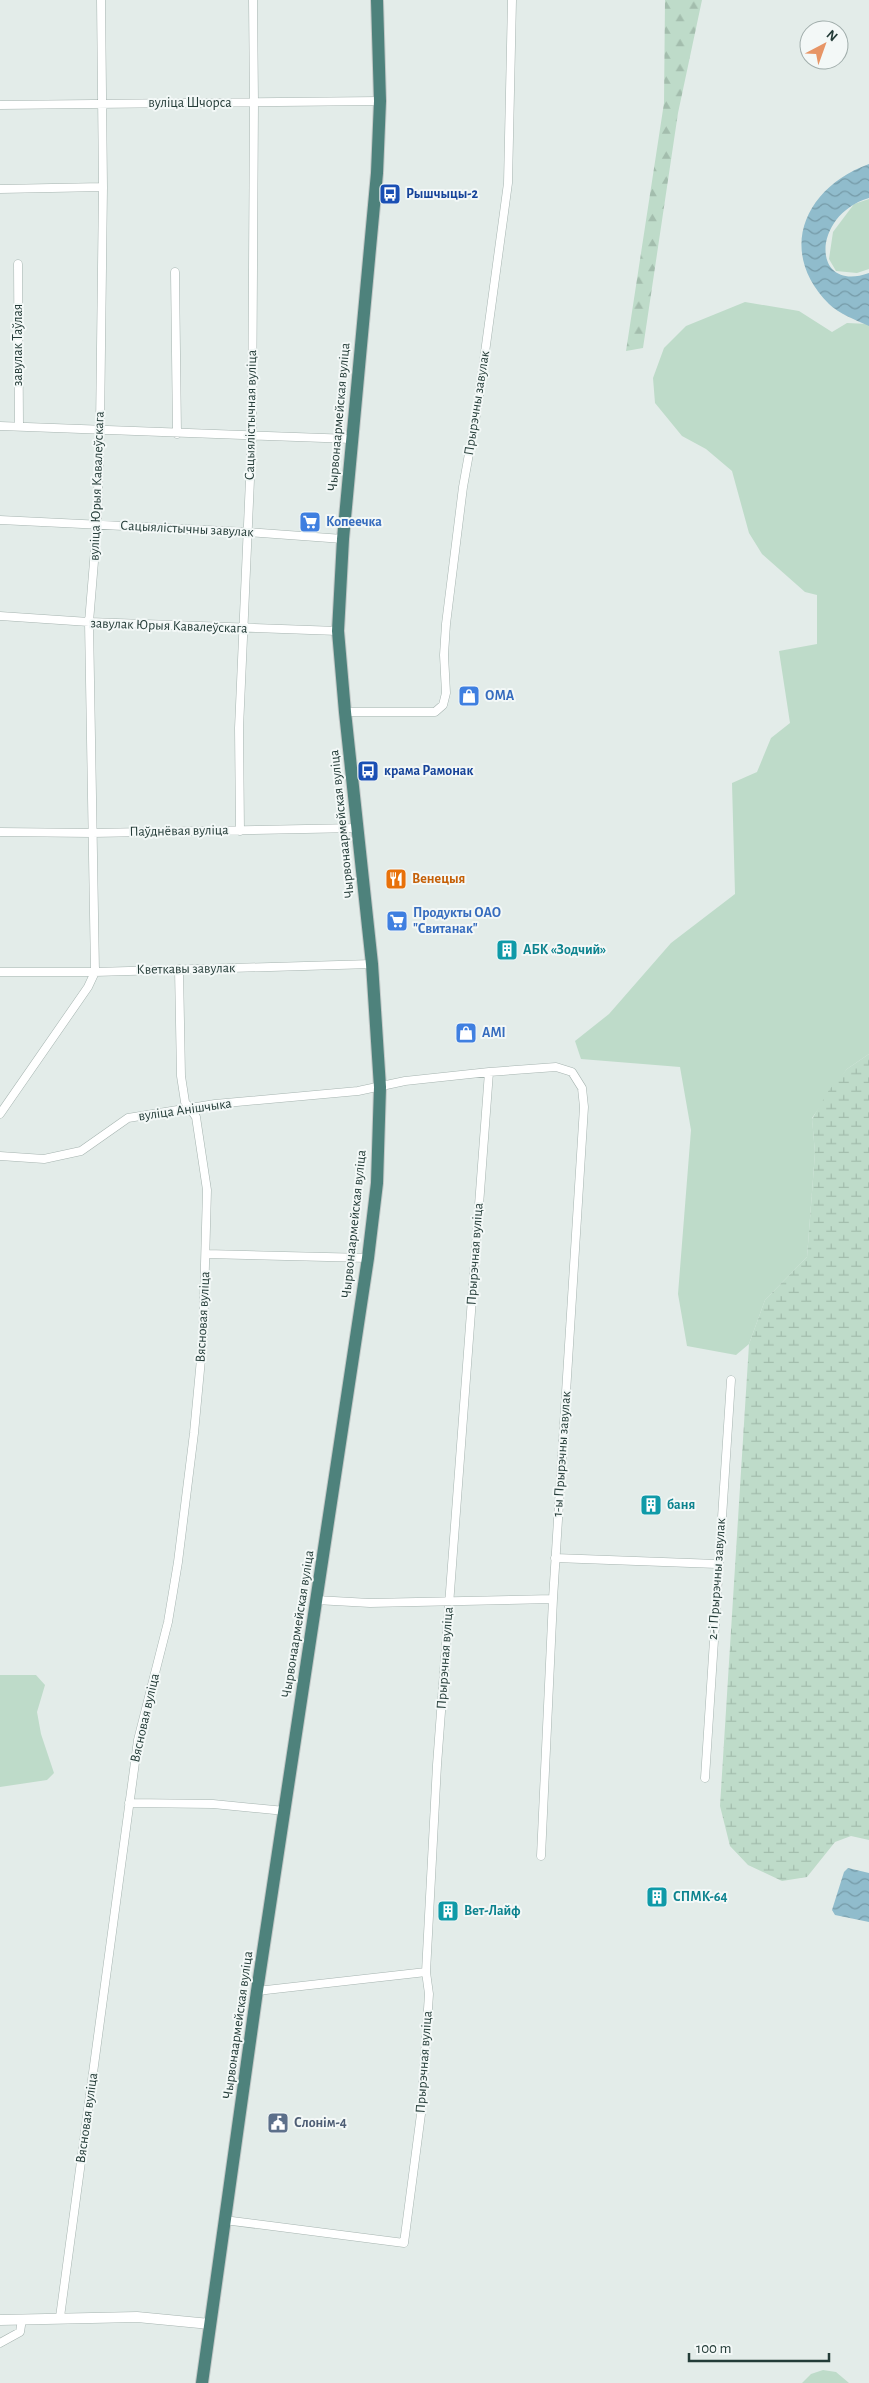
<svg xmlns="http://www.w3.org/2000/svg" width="869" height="2383" font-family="'Alegreya Sans',sans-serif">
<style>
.green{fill:#bedbc9}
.forest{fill:url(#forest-firs)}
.wetland{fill:url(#wetland-marsh)}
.water{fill:url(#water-waves)}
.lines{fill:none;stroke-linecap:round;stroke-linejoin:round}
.minor-casing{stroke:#a6b4b0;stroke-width:9}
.tertiary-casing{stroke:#a6b4b0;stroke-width:11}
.trunk-casing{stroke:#c2c8c7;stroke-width:14}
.minor{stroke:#fff;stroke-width:8}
.tertiary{stroke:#fff;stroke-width:10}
.trunk{stroke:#4e827c;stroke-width:12}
.labels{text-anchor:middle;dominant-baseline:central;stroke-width:4;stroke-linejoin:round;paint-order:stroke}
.street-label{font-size:14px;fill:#243c38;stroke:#f3f8f7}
.transit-label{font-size:14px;font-weight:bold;fill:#164399;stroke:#f3f8f7;text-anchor:start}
.shop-label{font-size:14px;font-weight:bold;fill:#366cbe;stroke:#f3f8f7;text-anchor:start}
.food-label{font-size:14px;font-weight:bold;fill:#c56008;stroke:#f3f8f7;text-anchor:start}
.culture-label{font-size:14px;font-weight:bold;fill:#0d838f;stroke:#f3f8f7;text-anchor:start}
.service-label{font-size:14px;font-weight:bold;fill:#4e5e75;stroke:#f3f8f7;text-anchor:start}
</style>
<defs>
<pattern id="forest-firs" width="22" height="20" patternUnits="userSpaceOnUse" patternTransform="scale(1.25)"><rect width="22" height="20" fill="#bedbc9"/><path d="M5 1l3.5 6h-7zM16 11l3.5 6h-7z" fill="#a3bdad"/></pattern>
<pattern id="wetland-marsh" width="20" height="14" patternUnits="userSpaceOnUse" patternTransform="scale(1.25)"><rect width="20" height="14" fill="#bedbc9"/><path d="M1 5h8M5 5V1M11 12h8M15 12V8" fill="none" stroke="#a3bdad"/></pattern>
<pattern id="water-waves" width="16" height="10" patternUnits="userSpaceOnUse" patternTransform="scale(1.25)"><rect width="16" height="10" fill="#90bccc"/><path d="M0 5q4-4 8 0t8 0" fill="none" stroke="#759aa7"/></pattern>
</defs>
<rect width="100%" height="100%" fill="#e3ece9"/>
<path class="green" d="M869 199V269L857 273 836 271 829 259 833 232 854 204Z
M745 302 799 311 832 332 847 323 869 324V1054L847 1069 812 1118 815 1153 807 1257 765 1300 749 1344 736 1355 687 1346 678 1294 691 1130 680 1067 581 1059 575 1041 609 1014 671 943 735 894 732 783 757 772 771 738 790 723 779 651 817 644V595L805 592 762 554 749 533 732 471 706 449 682 436 655 403 653 378 664 348 686 326Z
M0 1675H36L45 1685 37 1712 41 1734 54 1773 47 1780 0 1787Z
M823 2370 836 2372 849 2383H802L811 2374Z"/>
<path class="forest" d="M665 0H702L678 113 643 348 626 351 664 103Z"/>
<path class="wetland" d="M869 1054V1840L851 1836 835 1842 807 1877 782 1881 748 1865 730 1846 720 1806 749 1344 765 1300 807 1257 815 1153 812 1119 829 1090 847 1069Z"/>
<path class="water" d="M869 164V198C811 215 811 294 869 273V326C856 320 839 314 829 304 776 251 805 187 869 164Z
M848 1868 869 1873V1922L835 1915 832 1910 844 1872Z"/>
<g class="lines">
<g class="minor-casing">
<path id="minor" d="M0 105 380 101
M0 189 103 187
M18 264 19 426
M175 272 177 434
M0 426 352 439
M0 520 247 532 343 539
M0 616 89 622 338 631
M345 712H435L443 705 446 693 444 655 446 624 463 487 478 404 508 183 512 0
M240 831 239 728 252 434 254 102 253 0
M0 832 92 833 357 828
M0 972H95L372 964
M0 1114 88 987 95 972 89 622 97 525 100 428 103 187 101 0
M0 1156 44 1159 81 1151 128 1118 215 1104 358 1091 405 1081 489 1072 556 1067 572 1072 582 1088 584 1107 553 1599 541 1856
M206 1254 368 1258
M555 1558 717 1564
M316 1600 370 1603 553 1599
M705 1778 731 1380
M129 1803 213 1804 285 1811
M257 1991 426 1972
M224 2220 404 2243 421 2114 429 1994 426 1972 437 1765 489 1072
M60 2317 138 1740 168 1622 178 1562 194 1433 203 1338 207 1190 196 1117 185 1102 181 1076 179 969
M0 2343 20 2332 22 2319"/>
</g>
<g class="tertiary-casing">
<path id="tertiary" d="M0 2320 137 2317 210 2324"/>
</g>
<g class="trunk-casing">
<path id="trunk" d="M202 2383 257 1991 368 1258 377 1183 380 1087 372 964 345 712 338 631 343 539 377 173 380 101 377 0"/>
</g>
<use href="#minor" class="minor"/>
<use href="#tertiary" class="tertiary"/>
<use href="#trunk" class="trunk"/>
</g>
<defs>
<g id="bus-square" transform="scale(1.125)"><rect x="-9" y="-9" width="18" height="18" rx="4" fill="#1a4fb4" stroke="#f3f8f7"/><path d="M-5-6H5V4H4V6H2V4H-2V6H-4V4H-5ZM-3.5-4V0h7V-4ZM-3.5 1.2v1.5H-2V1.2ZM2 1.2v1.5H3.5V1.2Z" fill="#fff"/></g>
<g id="supermarket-square" transform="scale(1.125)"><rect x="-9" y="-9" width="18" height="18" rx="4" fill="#3f7fe0" stroke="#f3f8f7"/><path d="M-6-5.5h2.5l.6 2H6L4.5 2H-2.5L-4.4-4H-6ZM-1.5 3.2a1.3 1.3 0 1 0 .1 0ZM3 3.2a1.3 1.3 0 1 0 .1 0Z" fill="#fff"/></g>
<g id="shop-square" transform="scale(1.125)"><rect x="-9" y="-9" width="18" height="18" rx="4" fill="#3f7fe0" stroke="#f3f8f7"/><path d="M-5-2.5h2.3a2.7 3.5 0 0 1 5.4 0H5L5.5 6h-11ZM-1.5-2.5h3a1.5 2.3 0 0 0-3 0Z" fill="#fff"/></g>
<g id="restaurant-square" transform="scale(1.125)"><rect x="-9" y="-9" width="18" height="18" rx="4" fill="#e8710a" stroke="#f3f8f7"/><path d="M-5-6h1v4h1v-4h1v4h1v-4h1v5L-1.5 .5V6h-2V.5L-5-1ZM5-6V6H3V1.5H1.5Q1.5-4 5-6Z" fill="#fff"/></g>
<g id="building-square" transform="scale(1.125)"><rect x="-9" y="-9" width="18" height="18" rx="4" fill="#0f9aa8" stroke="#f3f8f7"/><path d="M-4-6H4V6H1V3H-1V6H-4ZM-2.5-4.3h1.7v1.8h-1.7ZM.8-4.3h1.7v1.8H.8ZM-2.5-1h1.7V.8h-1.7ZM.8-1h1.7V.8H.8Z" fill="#fff"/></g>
<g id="civic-square" transform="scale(1.125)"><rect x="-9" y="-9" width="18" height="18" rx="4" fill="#5c6f8a" stroke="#f3f8f7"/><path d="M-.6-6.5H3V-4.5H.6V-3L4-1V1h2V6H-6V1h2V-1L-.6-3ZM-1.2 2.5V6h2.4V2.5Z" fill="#fff"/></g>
</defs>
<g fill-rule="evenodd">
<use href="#bus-square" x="390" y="194"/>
<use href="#supermarket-square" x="310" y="522"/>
<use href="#shop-square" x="469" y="696"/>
<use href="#bus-square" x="368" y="771"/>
<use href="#restaurant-square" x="396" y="879"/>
<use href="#supermarket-square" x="397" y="921"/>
<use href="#building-square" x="507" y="950"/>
<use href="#shop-square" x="466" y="1033"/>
<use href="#building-square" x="651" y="1505"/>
<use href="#building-square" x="657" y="1897"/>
<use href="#building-square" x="448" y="1911"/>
<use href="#civic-square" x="278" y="2123"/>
</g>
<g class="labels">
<g class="street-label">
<text x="190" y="103">вуліца Шчорса</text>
<text transform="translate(18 345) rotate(-90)">завулак Таўлая</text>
<text transform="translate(477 403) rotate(-81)">Прырэчны завулак</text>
<text transform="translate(251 415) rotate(-89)">Сацыялістычная вуліца</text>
<text transform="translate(339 417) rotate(-85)">Чырвонаармейская вуліца</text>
<text transform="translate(97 486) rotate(-88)">вуліца Юрыя Кавалеўскага</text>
<text transform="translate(187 529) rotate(3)">Сацыялістычны завулак</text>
<text transform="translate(169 626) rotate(2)">завулак Юрыя Кавалеўскага</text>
<text transform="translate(342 824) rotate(-96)">Чырвонаармейская вуліца</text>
<text transform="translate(179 831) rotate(-1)">Паўднёвая вуліца</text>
<text transform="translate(186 969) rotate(-1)">Кветкавы завулак</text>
<text transform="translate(185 1110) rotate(-8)">вуліца Анішчыка</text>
<text transform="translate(354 1224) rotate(-84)">Чырвонаармейская вуліца</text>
<text transform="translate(475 1254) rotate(-86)">Прырэчная вуліца</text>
<text transform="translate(203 1317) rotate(-87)">Вясновая вуліца</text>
<text transform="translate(562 1454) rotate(-86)">1-ы Прырэчны завулак</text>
<text transform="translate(717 1579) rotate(-86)">2-і Прырэчны завулак</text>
<text transform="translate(298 1624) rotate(-81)">Чырвонаармейская вуліца</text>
<text transform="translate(445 1658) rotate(-86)">Прырэчная вуліца</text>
<text transform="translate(145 1718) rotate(-77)">Вясновая вуліца</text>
<text transform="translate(238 2025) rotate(-82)">Чырвонаармейская вуліца</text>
<text transform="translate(424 2062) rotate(-86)">Прырэчная вуліца</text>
<text transform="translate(87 2118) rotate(-82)">Вясновая вуліца</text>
</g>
<g class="transit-label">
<text x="406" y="194">Рышчыцы-2</text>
<text x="384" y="771">крама Рамонак</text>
</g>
<g class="shop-label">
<text x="326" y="522">Копеечка</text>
<text x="485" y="696">ОМА</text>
<text x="413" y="913">Продукты ОАО<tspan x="413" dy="16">"Свитанак"</tspan></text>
<text x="482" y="1033">AMI</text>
</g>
<g class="food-label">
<text x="412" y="879">Венецыя</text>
</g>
<g class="culture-label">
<text x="523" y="950">АБК «Зодчий»</text>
<text x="667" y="1505">баня</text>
<text x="673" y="1897">СПМК-64</text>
<text x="464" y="1911">Вет-Лайф</text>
</g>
<g class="service-label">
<text x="294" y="2123">Слонім-4</text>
</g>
</g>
<g transform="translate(824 45) rotate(41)"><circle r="24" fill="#f3f8f7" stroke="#a0adab"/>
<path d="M0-4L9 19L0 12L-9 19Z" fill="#e79566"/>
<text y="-8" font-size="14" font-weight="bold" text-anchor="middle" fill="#243c38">N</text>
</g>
<path d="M689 2353v8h140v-8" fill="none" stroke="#243c38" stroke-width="2.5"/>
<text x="696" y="2353" font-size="15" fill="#243c38" stroke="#f3f8f7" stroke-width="4" paint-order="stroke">100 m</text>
</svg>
